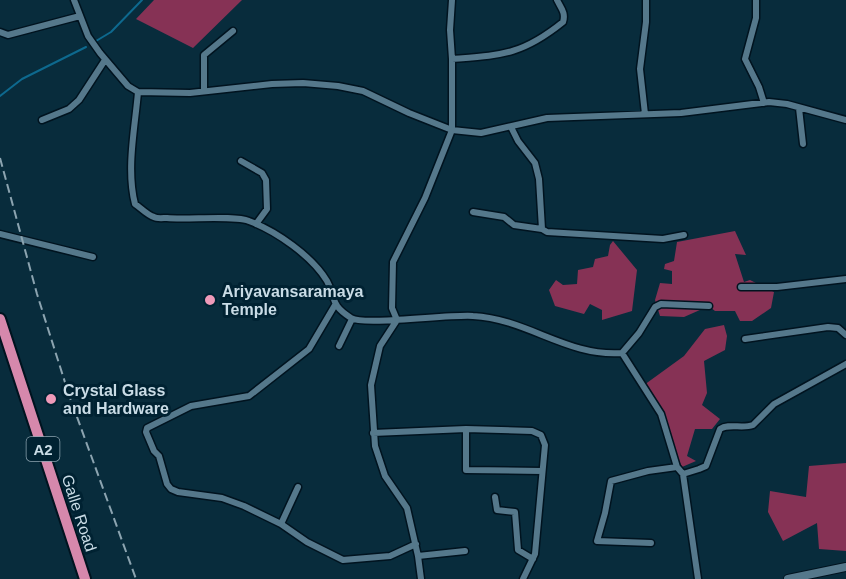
<svg xmlns="http://www.w3.org/2000/svg" width="846" height="579" font-family="Helvetica,sans-serif">
<style>
.forest{fill:#863255}
.lines{fill:none;stroke-linecap:round;stroke-linejoin:round}
.stream{stroke:#0e698e;stroke-width:2}
.minor-casing{stroke:#00131f;stroke-width:9}
.tertiary-casing{stroke:#00131f;stroke-width:10}
.trunk-casing{stroke:#00131f;stroke-width:14}
.minor{stroke:#55788b;stroke-width:6}
.tertiary{stroke:#55788b;stroke-width:8}
.trunk{stroke:#d688ac;stroke-width:10}
.rail{stroke:#8ca4b0;stroke-width:2;stroke-dasharray:9 4.5;stroke-linecap:butt}
.poi-dot{fill:#ef9ab9;stroke:#002232;stroke-width:2}
.labels{text-anchor:middle;dominant-baseline:central;stroke-width:6;stroke-linejoin:round;paint-order:stroke}
.shield{fill:#002232;stroke:#8da4b0;stroke-width:1.5}
.shield-label{font-size:15px;font-weight:bold;fill:#c9dce6}
.poi-label{font-size:16px;font-weight:bold;fill:#c9dce6;stroke:#002232;text-anchor:start}
.street-label{font-size:16px;fill:#c9dce6;stroke:#002232}
</style>
<rect width="100%" height="100%" fill="#082c3c"/>
<path class="forest" d="M154 0H242L193 48 136 19Z
M735 231 746 255 735 254 744 282 750 280 774 292 771 308 752 321H740L735 311H715L709 306 684 317 660 316 655 300 660 283 672 284V271L664 269 665 264 674 261 677 242Z
M613 241 637 270 632 311 602 320V310L590 304 584 314 555 306 549 290 556 280 563 285 577 284 578 270 593 267 595 259 608 256 610 245Z
M724 325 727 336 725 350 704 361 707 393 702 405 720 419 712 429H695L687 456 696 461 682 467 644 385 684 356 705 329Z
M846 463V551L819 549 817 523 783 541 768 512 770 491 806 497 809 466Z"/>
<g class="lines">
<path class="stream" d="M96 41 111 32 142 0
M0 96 22 79 86 47"/>
<g class="minor-casing">
<path id="minor" d="M74 0 88 36 100 53 128 86 138 92 190 93 272 84 303 83 338 86 363 91 409 113 452 130 481 133 547 118 681 113 769 102 787 104 846 120
M756 0V18L745 59 759 87 764 103
M0 32 8 35 80 16
M452 59C502 55 522 55 563 22 566 13 561 8 557 0
M204 91V55L233 31
M138 92C135 128 126 169 135 204 141 208 147 215 154 217 157 219 163 218 167 218 187 220 234 215 249 221 276 231 312 256 327 281 337 299 329 304 351 318 364 326 450 314 473 316 528 319 567 357 622 353L661 414 677 467 683 474 698 579
M799 108 803 144
M645 114 640 69 646 22V0
M42 120 69 109 79 100 105 60
M511 127 518 141 535 163 539 179 542 229 547 232 663 239 684 235
M241 161 262 173 266 180 267 209 256 224
M473 212 504 217 514 225 542 229
M0 234 93 257
M741 287H777L846 279
M335 305 309 349 249 396 191 406 147 428 146 432 154 451 159 456 167 484 171 489 178 492 222 498 244 506 281 524 307 542 343 560 390 556 416 544
M745 339 828 327 838 328 846 335
M339 346 352 319
M622 353 639 333 655 307 661 304 709 306
M466 429V470L542 471
M373 433 466 429 532 431 541 435 545 445 535 554 523 579
M683 474 699 469 706 466 720 429C729 423 742 429 753 425L774 404 846 364
M495 497 497 510 515 512 518 550 533 559
M281 524 298 487
M651 543 597 541 605 513 611 481 648 471 677 467
M418 556 465 551
M421 579 418 556 407 508 385 476 375 446 371 385 380 346 397 320 392 308 393 262 425 198 452 130V59L450 30 452 0"/>
</g>
<g class="tertiary-casing">
<path id="tertiary" d="M788 579 846 567"/>
</g>
<g class="trunk-casing">
<path id="trunk" d="M0 319 85 579"/>
</g>
<use href="#minor" class="minor"/>
<use href="#tertiary" class="tertiary"/>
<use href="#trunk" class="trunk"/>
<path class="rail" d="M0 158 37 294 69 395 136 579"/>
</g>
<g class="poi-dot">
<circle cx="210" cy="300" r="6"/>
<circle cx="51" cy="399" r="6"/>
</g>
<g class="labels">
<rect class="shield" x="26.5" y="437" width="33" height="24" rx="4.5"/>
<g class="shield-label">
<text x="43" y="449">A2</text>
</g>
<g class="poi-label">
<text x="222" y="291">Ariyavansaramaya<tspan x="222" dy="18">Temple</tspan></text>
<text x="63" y="390">Crystal Glass<tspan x="63" dy="18">and Hardware</tspan></text>
</g>
<g class="street-label">
<text transform="translate(79 513) rotate(72)">Galle Road</text>
</g>
</g>
</svg>
